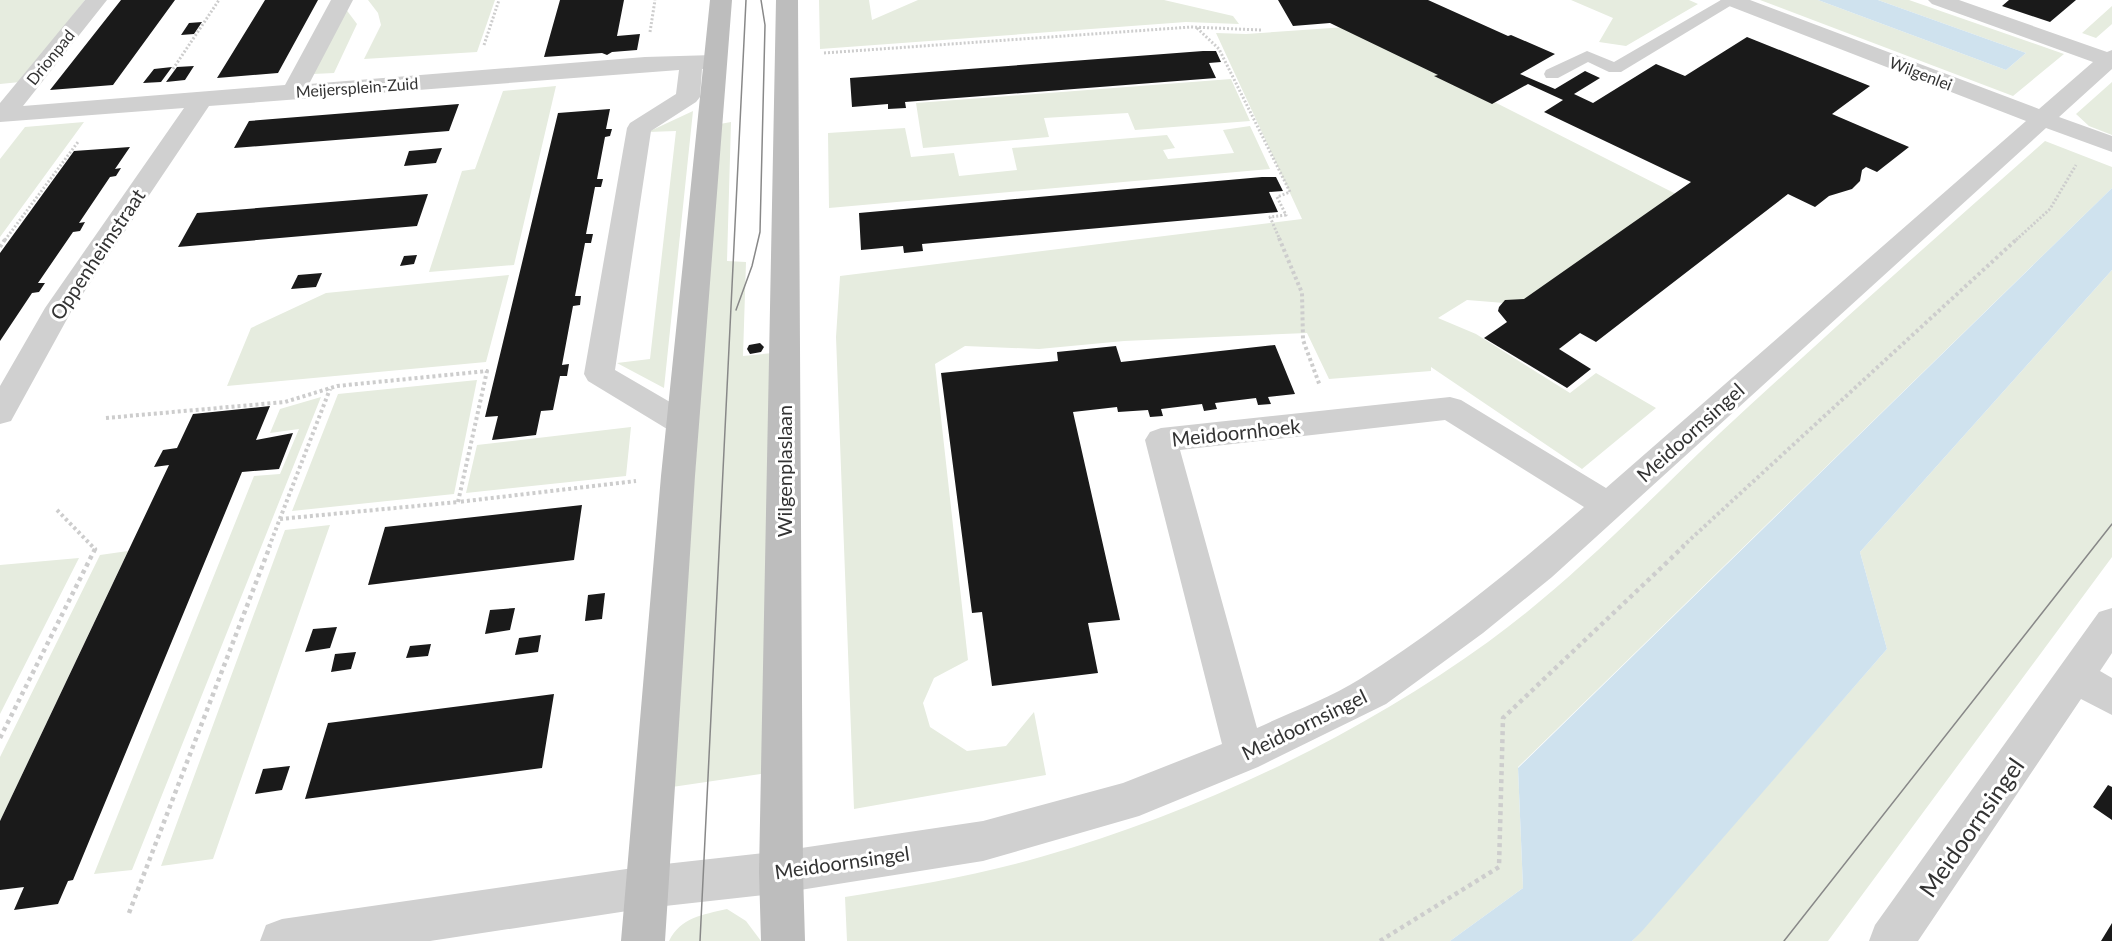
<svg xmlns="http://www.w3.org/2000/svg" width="2112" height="941" font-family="Lato,sans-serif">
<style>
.green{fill:#e6ecdf}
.water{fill:#cfe2ee}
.building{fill:#1a1a1a}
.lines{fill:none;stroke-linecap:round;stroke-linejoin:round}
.path-far2{stroke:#cdcdcd;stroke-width:3;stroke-dasharray:2 2;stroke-linecap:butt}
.path-far1{stroke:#cdcdcd;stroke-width:4;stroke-dasharray:3 3;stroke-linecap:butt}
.path{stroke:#cdcdcd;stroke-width:4.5;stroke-dasharray:4 4;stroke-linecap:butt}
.lane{fill:#d0d0d0;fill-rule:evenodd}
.street{fill:#d0d0d0;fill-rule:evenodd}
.secondary{fill:#bdbdbd;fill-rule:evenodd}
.tram{stroke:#888;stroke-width:1.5}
.labels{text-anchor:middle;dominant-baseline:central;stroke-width:6;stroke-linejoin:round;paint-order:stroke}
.far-street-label{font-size:16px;fill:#333;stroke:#fff}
.street-label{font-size:20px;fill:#333;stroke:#fff}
.near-street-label{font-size:24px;fill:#333;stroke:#fff}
</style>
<rect width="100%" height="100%" fill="#fff"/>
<path class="green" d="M0 0H85L20 82 0 84Z
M368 0H495L477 52 364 59 381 25 378 13Z
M819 0H869L872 20 918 0H1164L1233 16 1239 24 1186 22 820 49Z
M1571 0H1689L1698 4 1626 46 1599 42 1613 18Z
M1760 0H1818L2006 70 2026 53 1878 0H1909L2064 54 2013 96Z
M2112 6V24L2096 38 2082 33Z
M345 8 357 24 334 73 313 74Z
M1346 27 1678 195 1530 305 1467 300 1438 318 1476 334 1570 393 1596 373 1656 408 1582 469 1431 367V371L1329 379 1307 333 1124 341 1039 349 965 346 935 364 968 660 934 678 923 703 930 727 967 751 1006 746 1034 712 1046 775 854 809 836 337 840 276 1302 219 1216 33 1246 34Z
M1231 79 1250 121 1135 130 1128 113 1044 118 1049 137 923 148 916 103Z
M2112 82V135L2089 126 2076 114Z
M556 86 514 265 429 272 462 171 475 169 503 91Z
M693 111 664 388 617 363 650 359 676 131 648 132Z
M84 122 0 237V159L25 127Z
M731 122 727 261 746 262 743 356 773 353 768 773 672 787 720 124Z
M1250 126 1270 169 829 208 828 133 905 128 911 157 954 153 959 176 1017 170 1012 148 1167 135 1175 148 1163 150 1168 159 1234 153 1223 130Z
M2045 141 2112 167V188L1518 767 1523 888 1450 941H847L845 897C912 886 979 875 1044 856 1199 812 1358 736 1488 642 1572 581 1645 504 1720 433 1827 334 1936 237 2045 141Z
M2112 270V557L1828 941H1632L1887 649 1860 552Z
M509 275 486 362 227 386 251 328 326 293Z
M477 380 454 494 292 511 338 394Z
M321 397 132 870 94 874 254 476 280 474 299 429 270 433 280 409Z
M631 427 626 476 466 493 477 445Z
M330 525 213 859 161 866 285 530Z
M128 551 0 821V757L100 555Z
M79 558 0 714V565Z
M727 909 746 921 761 941H669C681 917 702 915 727 909Z"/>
<path class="water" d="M1818 0H1878L2026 53 2006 70Z
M2112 188V270L1860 552 1887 649 1643 930 1632 941H1450L1523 888 1518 768Z"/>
<path class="building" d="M121 0H175L113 85 50 90Z
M265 0H318L278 73 217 78Z
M560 0H624L617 36 640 34 637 50 612 52 607 55 602 53 544 57Z
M1278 0H1428L1508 36 1511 35 1555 54 1520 74 1555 89 1585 71 1600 78 1574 94 1593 103 1656 64 1685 76 1747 37 1870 86 1832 114 1909 147 1877 172 1866 167 1862 170 1860 181 1852 189 1829 196 1815 207 1788 194 1596 342 1580 333 1559 349 1591 369 1567 388 1484 338 1507 322 1498 311 1499 307 1505 300 1524 299 1691 182 1544 112 1563 100 1528 84 1492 104 1434 76 1438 75 1330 23 1293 26Z
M2009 0H2076L2050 22 2002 6Z
M202 22 194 34 181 35 189 23Z
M1203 51H1216L1221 62 1209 63 1216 78 905 102 906 108 888 109V104L852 107 850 78Z
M194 66 185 80 166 82 177 67Z
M172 67 161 82 143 83 154 69Z
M459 104 449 131 234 148 249 121Z
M610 109 606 129H612L610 136 605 137 597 179H603L601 187H595L586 234H593L591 243H585L575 296H581L580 305 573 306 562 365 569 364 567 376H560L553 410 541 411 536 435 492 440 498 416 485 417 558 113Z
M130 147 115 169 121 168 116 176 110 177 79 223 85 222 80 231 73 232 38 283H45L39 292 32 293 0 341V253L74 151Z
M442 148 436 163 404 166 409 151Z
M1262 177H1276L1283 191 1269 192 1278 212 922 244 923 251 904 253 903 246 861 250 859 213Z
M428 194 417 226 178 247 197 213Z
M417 255 414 264 400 266 404 256Z
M322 273 316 287 291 289 298 275Z
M760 343 764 347 761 352 750 354 747 349 749 345Z
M1275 345 1295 394 1268 397 1271 404 1258 405 1256 398 1215 403 1217 409 1204 411 1202 404 1161 409 1163 416 1150 417 1148 410 1118 412 1117 407 1073 412 1120 620 1088 623 1098 673 992 686 982 612 972 613 941 373 1058 361 1057 352 1116 346 1121 362Z
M270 406 256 440 293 433 279 469 242 472 73 880 68 881 58 904 14 910 24 887 0 890V821L169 465 154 467 163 450 177 448 193 414Z
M582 505 574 560 368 585 385 527Z
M605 593 602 619 585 621 588 595Z
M515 608 510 630 485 634 490 610Z
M337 627 330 648 305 652 313 629Z
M541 635 538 652 515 655 519 638Z
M431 644 428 656 406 658 410 646Z
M356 652 351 669 331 672 335 654Z
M554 694 542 768 305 799 328 723Z
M290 766 282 790 255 794 263 769Z
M2108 785 2112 787V820L2093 807Z
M2112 923V941H2101Z"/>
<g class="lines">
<path class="path-far2" d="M1197 28 1219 49 1290 192 1277 197 1286 215 1270 217 1280 240
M650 32 655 0
M484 45 499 0
M824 53 1191 27 1261 30
M173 69 219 0
M5 240 78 142
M2016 240 2050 209 2076 165"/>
<path class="path-far1" d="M1279 238 1302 293 1303 340 1320 386
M0 247 6 238
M106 418 285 402 337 386 487 371 458 502 636 481
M57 510 93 547
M280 519 458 502
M269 547 330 389
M1682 547 2018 238"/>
<path class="path" d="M0 738 95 549 92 546
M129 913 270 546
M1380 941 1499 867 1503 718 1684 546"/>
<path class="lane" d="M1721 0H1740L1621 72H1609L1588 62 1558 78H1546L1544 74 1546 70 1587 51 1614 62Z"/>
<path class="street" d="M85 0H107L23 106 285 85 331 0H353L309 84 645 57 714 55 722 57 725 62 722 67 702 69 700 97 696 102 651 131 615 370 694 416 699 424 694 432 683 435 672 432 588 381 584 374 627 128 630 123 676 94 679 70 209 106 72 310 11 421 0 424V386L45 308 184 108 0 122V103Z
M1720 0H1750L2039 109 2093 62 1932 4 1928 0H1959L2107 52 2112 50V69L2059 117 2112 136V152L2046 128 1552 577 1483 633 1386 704 1258 767 1139 816 983 861 781 893 647 908 430 941H260L266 925 282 919 647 866 781 851 983 821 1123 783 1222 744 1145 440 1150 432 1161 428 1450 397 1461 400 1606 488 2026 121 1724 4ZM1445 420 1584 507C1513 569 1440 629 1360 679 1328 699 1291 712 1257 728L1180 450Z
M2112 608V653L2100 671 2112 678V715L2081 699 1918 941H1869L1875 925 2099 612Z"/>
<path class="secondary" d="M710 0H732L695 476 665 941H621L661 476Z
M776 0H798L803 872 805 941H761L759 872Z"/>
<path class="tram" d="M736 310 752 266 760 232 765 25 761 0
M700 941 746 0
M1784 941 2112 524"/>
</g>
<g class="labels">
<g class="far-street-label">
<text transform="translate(50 57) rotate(-51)">Drionpad</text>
<text transform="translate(1921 73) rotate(21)">Wilgenlei</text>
<text transform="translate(357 87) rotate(-4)">Meijersplein-Zuid</text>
</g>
<g class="street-label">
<text transform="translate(97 254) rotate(-56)">Oppenheimstraat</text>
<text transform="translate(1236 432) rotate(-6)">Meidoornhoek</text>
<text transform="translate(1690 432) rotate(-42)">Meidoornsingel</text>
<text transform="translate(784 471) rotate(-90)">Wilgenplaslaan</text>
<text transform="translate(1304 724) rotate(-26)">Meidoornsingel</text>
<text transform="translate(842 862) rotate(-8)">Meidoornsingel</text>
</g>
<g class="near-street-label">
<text transform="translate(1971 827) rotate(-55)">Meidoornsingel</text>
</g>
</g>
</svg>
